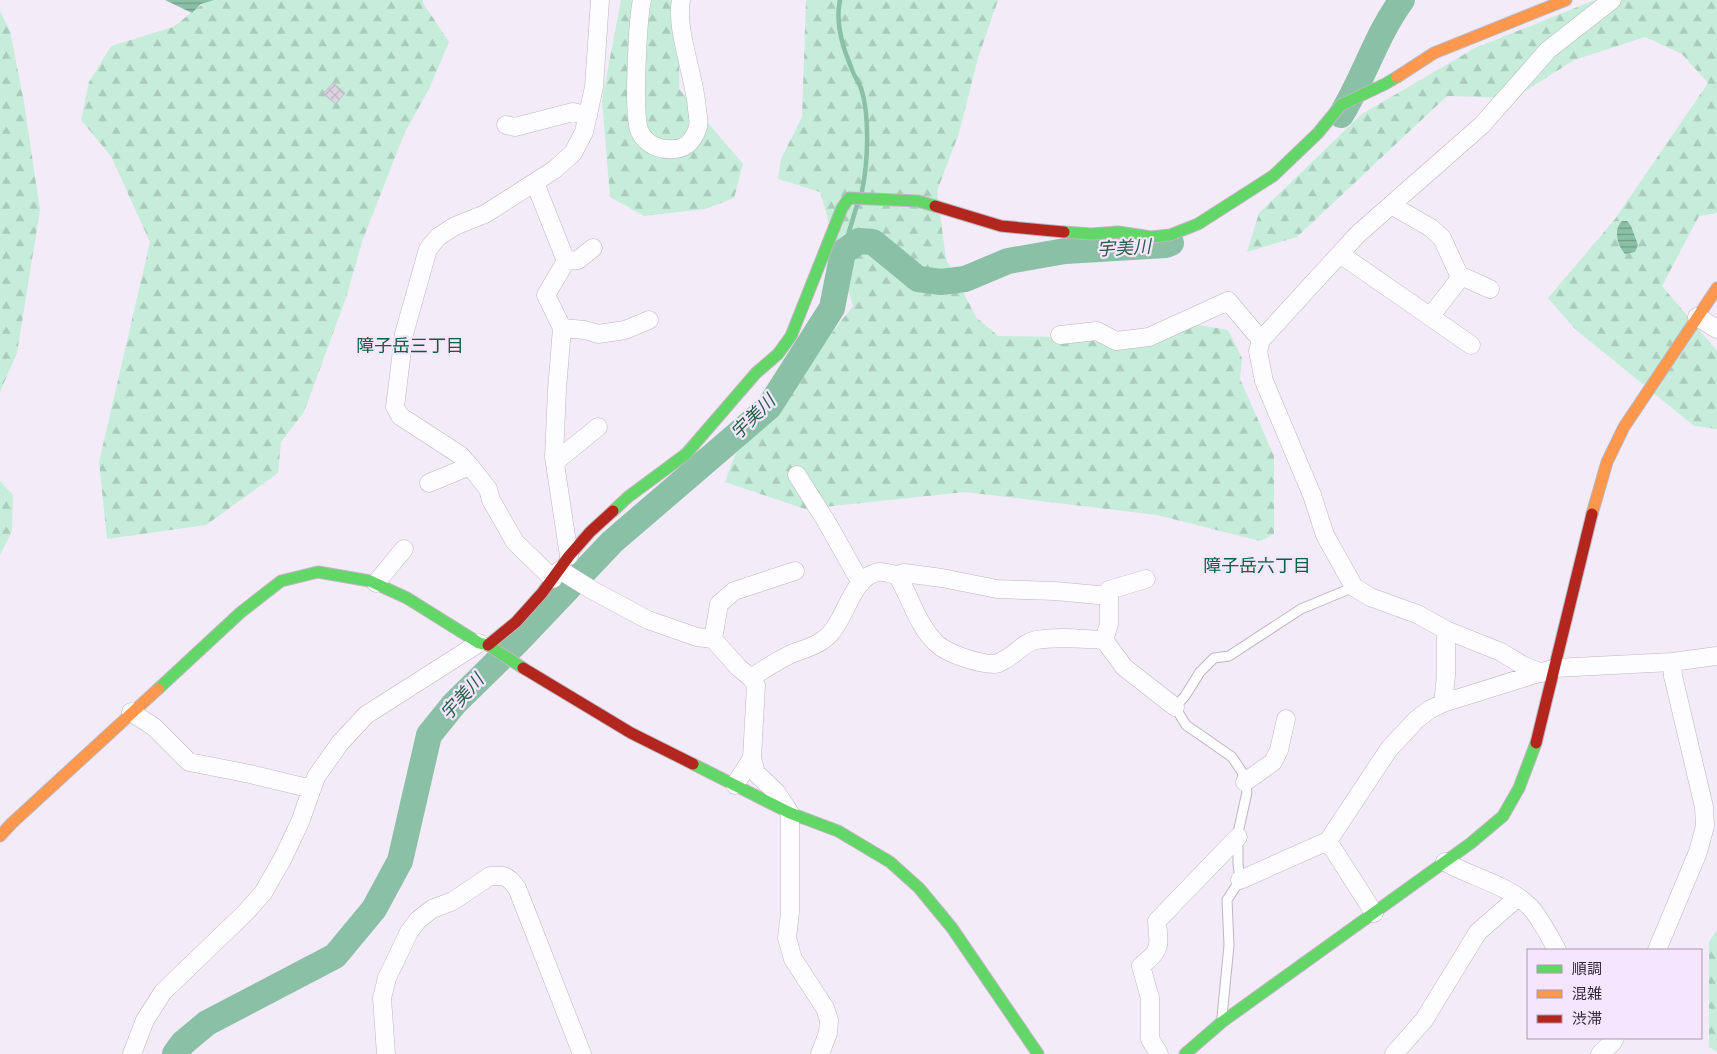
<svg xmlns="http://www.w3.org/2000/svg" width="1717" height="1054" font-family="'Zilla Slab','Noto Sans JP',serif">
<style>
.forest{fill:url(#forest-firs)}
.water{fill:url(#water-rules)}
.lines{fill:none;stroke-linecap:round;stroke-linejoin:round}
.stream{stroke:#8ac0a5;stroke-width:4.5}
.river{stroke:#8ac0a5;stroke-width:26}
.building{fill:url(#building-cross-hatch);stroke:#c7bfca}
.lane-casing{stroke:#beb6c2;stroke-width:11}
.street-casing{stroke:#beb6c2;stroke-width:19}
.fast-casing{stroke:#beb6c2;stroke-width:13}
.slow-casing{stroke:#beb6c2;stroke-width:13}
.jam-casing{stroke:#beb6c2;stroke-width:13}
.lane{stroke:#fdfcfe;stroke-width:9}
.street{stroke:#fdfcfe;stroke-width:18}
.fast{stroke:#63d668;stroke-width:11}
.slow{stroke:#ff974d;stroke-width:11}
.jam{stroke:#b3261e;stroke-width:11}
.labels{text-anchor:middle;dominant-baseline:central;stroke-width:4.5;stroke-linejoin:round;paint-order:stroke}
.water-label{font-size:18px;font-style:italic;fill:#246042;stroke:#f6e5fe}
.neighbourhood-label{font-size:18px;fill:#02613b;stroke:#f6e5fe}
</style>
<defs>
<pattern id="forest-firs" width="22" height="20" patternUnits="userSpaceOnUse" patternTransform="scale(1.25)"><rect width="22" height="20" fill="#c6edda"/><path d="M5 1l3.5 6h-7zM16 11l3.5 6h-7z" fill="#aacbbc"/></pattern>
<pattern id="water-rules" width="6" height="5" patternUnits="userSpaceOnUse" patternTransform="scale(1.25)"><rect width="6" height="5" fill="#8ac0a5"/><path d="M0 2.5h6" fill="none" stroke="#719c87"/></pattern>
<pattern id="building-cross-hatch" width="8" height="8" patternUnits="userSpaceOnUse" patternTransform="scale(1.25)"><rect width="8" height="8" fill="#dcd3e0"/><path d="M0 0l8 8M0 8l8-8" fill="none" stroke="#bdb5c1"/></pattern>
</defs>
<rect width="100%" height="100%" fill="#f4ebf8"/>
<path class="forest" d="M208 0H423V3L449 42 429 89 405 132 363 239 346 298 304 412 281 442 278 473 206 525 107 539 99 462 150 242 111 156 81 120 89 82 111 46 173 27Z
M621 0H682L680 7 679 89 743 164 734 198 705 209 644 216 610 197 602 100Z
M806 0H998L978 58 959 133 937 191 946 259 976 317 998 336 1140 338 1194 324 1228 330 1242 358 1240 379 1274 456V534L1260 541 1157 515 965 492 805 509 725 482 735 455 853 306 820 192 778 179 781 159 802 117Z
M1595 0H1717V213L1699 216 1662 286 1717 351V429L1694 426 1575 329 1548 298 1615 219 1708 83 1682 54 1645 37 1574 60 1514 98 1447 96 1297 237 1247 252 1259 213 1362 114 1475 48Z
M0 11 10 31 24 102 40 210 17 353 0 392Z
M0 481 13 495 12 531 0 555Z
M1717 930V1052L1709 1047V942Z"/>
<path class="water" d="M165 0H214L201 4 192 13Z
M1622 221H1627L1631 226 1638 245 1635 252 1625 254C1617 245 1613 229 1622 221Z"/>
<g class="lines">
<path class="stream" d="M840 0C835 23 842 46 851 67 853 74 858 81 861 88 870 115 868 163 862 191
M843 252 857 205"/>
<path class="river" d="M1341 115C1364 78 1376 35 1402 0
M175 1054 183 1043 207 1023 335 956 374 909 400 861 429 735 454 704 516 643 612 542 769 407 832 308 843 252 859 241 873 242 918 279 941 282 965 279 1008 261 1065 251 1166 245 1171 243"/>
</g>
<path class="building" d="M333 83 345 93 336 104 323 94Z"/>
<g class="lines">
<g class="lane-casing">
<path id="lane" d="M1222 1017 1229 945 1227 900 1240 880 1238 864V833L1247 792 1242 772 1232 757 1186 725 1175 707 1185 696 1200 672 1214 658 1229 656 1301 609 1354 587"/>
</g>
<g class="street-casing">
<path id="street" d="M642 0C638 18 632 119 640 132 647 146 661 150 675 149 688 148 694 139 698 127 699 122 698 115 697 109 695 77 675 29 681 0
M506 125 515 127 573 112 588 116
M535 183 566 261 546 295 562 328 557 390 554 457 569 556
M1391 205 1431 228 1442 238 1459 275 1457 282 1430 317
M1340 254 1471 345
M566 261 578 260 593 248
M1459 275 1490 289
M1697 317 1717 329
M562 328 585 330 598 334 625 330 649 320
M1060 335 1097 331 1116 341 1149 337 1228 301 1261 340
M555 462 598 427
M797 475 826 521 861 583
M429 483 470 466
M560 570 592 590 648 620 697 637 713 639 738 667 751 678 756 685 752 758 735 785
M897 575 904 573 942 578 997 589 1055 591 1109 596
M553 579 515 542 491 500 488 489 470 466 460 455 400 416 395 407 404 334 428 249 438 237 455 226 485 214 554 170 573 153 584 132 594 87 600 0
M376 583 404 549
M1446 630 1501 652 1524 666 1542 673
M713 639 719 604 734 591 795 571
M1104 640 1109 624V590L1146 579
M751 678C764 669 777 661 791 654 801 650 814 647 823 640 846 625 849 578 878 572 883 571 891 574 897 575 911 598 917 625 937 644 948 654 979 664 994 664 997 664 1001 662 1004 660 1015 655 1024 642 1036 640 1059 636 1081 639 1104 640L1124 667 1175 707
M1443 703 1446 676V630L1417 614 1370 597 1354 587 1325 535 1312 495 1264 381 1258 351 1261 340 1358 234 1482 125 1548 50 1612 0
M131 712 154 727 189 762 250 774 312 789
M752 758 756 773 776 792 790 813V912L787 938 793 959 825 1008 829 1020 828 1033 820 1054
M1245 782 1273 762 1279 750 1286 719
M1328 841 1374 913
M1445 862C1471 877 1509 885 1530 907 1540 918 1550 937 1557 950
M1240 880 1328 841 1389 749 1416 720 1429 710 1443 703 1555 668 1672 662 1717 656
M1657 950 1698 852 1705 826 1704 807 1673 676 1672 662
M132 1054 145 1020 163 992 245 913 263 893 283 858 300 822 316 777 340 743 366 715 479 643
M386 1054 382 998 387 978 409 932 418 920 432 909 453 901 490 876H504L510 880 517 888 582 1054
M1159 1054 1150 1039V998L1141 966C1162 949 1159 947 1157 921L1238 837
M1394 1054 1424 1020 1478 932 1517 898
M1600 1054 1612 1043 1615 1038"/>
</g>
<g class="fast-casing">
<path id="fast" d="M1064 232 1091 234 1118 232 1151 237 1170 235 1198 224 1273 176 1318 133 1341 105 1385 84 1397 77
M613 511 628 497 686 454 756 373 778 354 791 336 842 208 849 198 918 201 935 206
M158 689 240 613 281 581 318 572 370 581 407 598 479 643 488 645 523 668
M693 764 790 813 838 831 890 862 919 888 952 928 1038 1054
M1185 1054 1222 1022 1471 843 1503 816 1519 788 1536 743"/>
</g>
<g class="slow-casing">
<path id="slow" d="M1397 77 1434 53 1566 0
M1592 514 1607 462 1624 427 1717 288
M0 836 12 823 158 689"/>
</g>
<g class="jam-casing">
<path id="jam" d="M935 206 1001 226 1064 232
M488 645 516 622 542 593 569 556 590 532 613 511
M523 668 631 733 693 764
M1536 743 1592 514"/>
</g>
<use href="#lane" class="lane"/>
<use href="#street" class="street"/>
<use href="#fast" class="fast"/>
<use href="#slow" class="slow"/>
<use href="#jam" class="jam"/>
</g>
<g class="labels">
<g class="water-label">
<text transform="translate(1124 248) rotate(-3)">宇美川</text>
<text transform="translate(753 417) rotate(-45)">宇美川</text>
<text transform="translate(462 697) rotate(-48)">宇美川</text>
</g>
<g class="neighbourhood-label">
<text x="410" y="346">障子岳三丁目</text>
<text x="1257" y="566">障子岳六丁目</text>
</g>
</g>
<rect x="1527" y="949" width="175" height="90" fill="#f6e5fe" stroke="#a799ad"/>
<rect x="1537" y="965" width="25" height="8" fill="#63d668" stroke="#a799ad"/>
<text x="1572" y="974" font-size="15" fill="#302834">順調</text>
<rect x="1537" y="990" width="25" height="8" fill="#ff974d" stroke="#a799ad"/>
<text x="1572" y="999" font-size="15" fill="#302834">混雑</text>
<rect x="1537" y="1015" width="25" height="8" fill="#b3261e" stroke="#a799ad"/>
<text x="1572" y="1024" font-size="15" fill="#302834">渋滞</text>
</svg>
